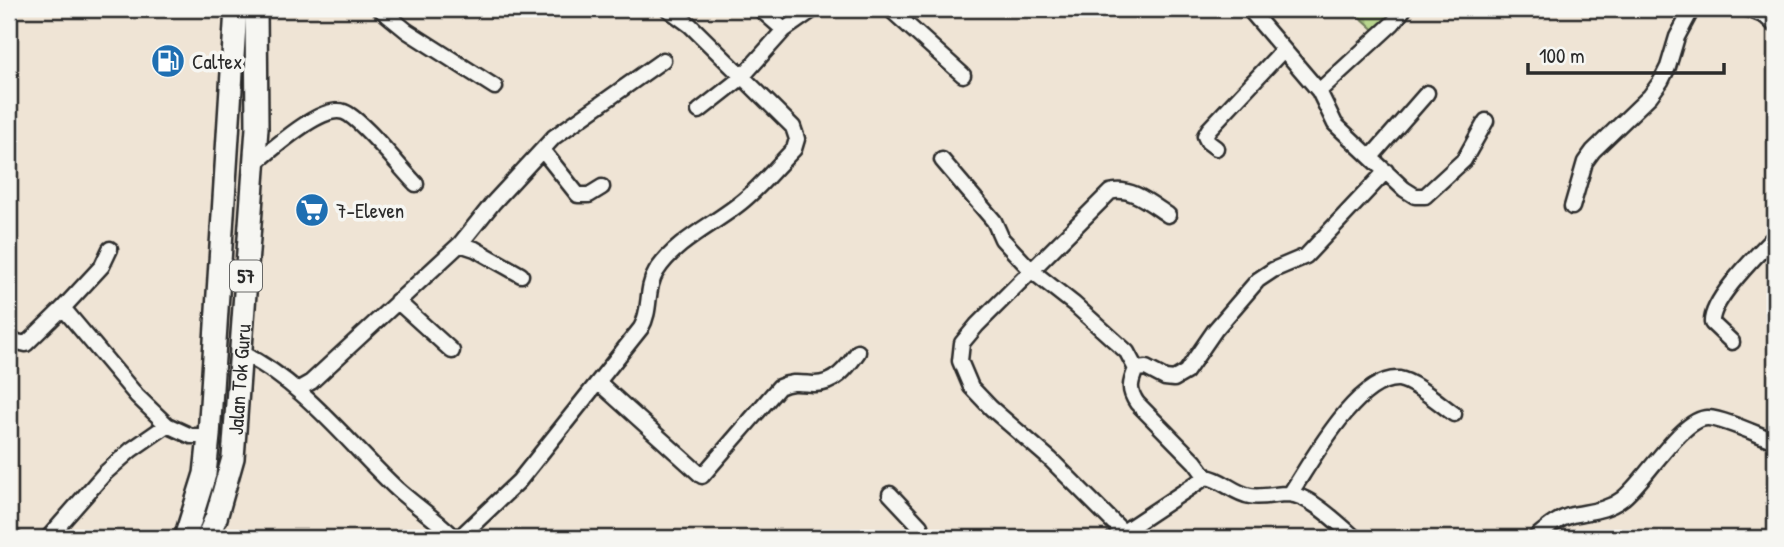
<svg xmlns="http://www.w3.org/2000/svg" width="1784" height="547" font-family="'Patrick Hand',sans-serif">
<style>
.cemetery{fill:url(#cemetery-stones);stroke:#72805c;stroke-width:2}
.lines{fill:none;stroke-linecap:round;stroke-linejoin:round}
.minor-casing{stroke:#2b2b2b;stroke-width:19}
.primary-casing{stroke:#2b2b2b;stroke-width:26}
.minor{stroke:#f6f6f2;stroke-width:14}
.primary{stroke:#f6f6f2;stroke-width:21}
.labels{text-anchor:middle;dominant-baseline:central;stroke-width:7;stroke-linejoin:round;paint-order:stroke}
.shield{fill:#f6f6f2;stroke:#686867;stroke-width:2}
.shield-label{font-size:19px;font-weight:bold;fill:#2b2b2b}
.poi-label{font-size:21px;fill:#2b2b2b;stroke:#f6f6f2;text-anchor:start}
.street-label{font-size:21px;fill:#2b2b2b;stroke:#f6f6f2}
</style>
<defs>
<pattern id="cemetery-stones" width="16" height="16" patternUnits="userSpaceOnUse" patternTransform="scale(1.75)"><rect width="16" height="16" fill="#b8d68e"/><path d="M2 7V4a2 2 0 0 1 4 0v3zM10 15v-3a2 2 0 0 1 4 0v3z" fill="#9eb87b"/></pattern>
</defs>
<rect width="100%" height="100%" fill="#efe4d5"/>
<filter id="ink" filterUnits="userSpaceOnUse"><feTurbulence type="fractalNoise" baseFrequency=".0143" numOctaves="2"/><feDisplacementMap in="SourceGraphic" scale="14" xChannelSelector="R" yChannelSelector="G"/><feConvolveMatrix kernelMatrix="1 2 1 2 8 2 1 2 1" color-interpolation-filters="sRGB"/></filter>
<g filter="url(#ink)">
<path class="cemetery" d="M1351 9H1396L1379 34Z"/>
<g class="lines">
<g class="minor-casing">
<path id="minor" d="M380 9 407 31 495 87
M760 9 784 30
M890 9 963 75
M1249 9 1319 91 1335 124 1404 189 1415 196H1425L1464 160 1486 121
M1748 9 1765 16 1775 25
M1319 91 1393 23 1404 9
M699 111 741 78 784 30 814 9
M1216 148 1208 142 1205 136 1209 129 1283 50
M543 151 578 195H589L602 187
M1371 157 1427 93
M942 160 994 221 1002 239 1014 252 1032 271 1074 304 1127 352 1136 369C1130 383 1128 390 1137 403L1195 462 1206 477
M253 165C272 150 321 104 344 112 361 118 401 169 416 184
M1572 207 1585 162 1593 151 1650 96 1661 81 1668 67 1677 37 1692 9
M460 244 475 249 521 275
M397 301 452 351
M63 308 102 266 110 249
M9 340 26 344 63 308 137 396 167 425
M1732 342 1712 323C1710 300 1759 253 1775 236
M240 352C303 382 347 442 397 489 416 506 437 520 455 538
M1136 369 1146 368 1165 378 1174 379 1186 372 1215 330 1258 280 1273 270 1306 256 1386 171
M598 382 702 476 779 387C792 381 799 383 813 384 834 385 847 368 858 352
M297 390 311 382 460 244 493 203 554 137 663 60
M890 494 920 526 924 538
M1290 494C1310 464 1357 376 1399 379 1414 381 1440 404 1454 414
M9 535 14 538
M48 538 105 473 131 450 167 425 191 436H209
M459 538 519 481 641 328C652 309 645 290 656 272 676 240 716 224 744 200 762 185 777 166 794 149L797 139 793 127 690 25 668 9
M1114 538 1206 477C1222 479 1233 493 1250 496 1262 498 1275 494 1288 494 1310 495 1339 524 1355 538
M1127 538 1123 532 1050 459 991 408 971 387 960 361 962 343 977 325 1110 192C1131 186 1151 204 1168 215
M1535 538C1546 529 1557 519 1572 515 1591 511 1606 511 1622 499 1644 483 1682 417 1708 418 1725 419 1758 435 1775 441"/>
</g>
<g class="primary-casing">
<g id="primary">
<path d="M185 538 205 474 209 436 236 9"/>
<path id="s1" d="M207 538 216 518 233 458 257 128 256 9"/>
</g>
</g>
<use href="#minor" class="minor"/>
<use href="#primary" class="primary"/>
</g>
</g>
<defs>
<g id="fuel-disc" transform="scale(1.75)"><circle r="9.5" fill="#1f6fb2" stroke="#f6f6f2"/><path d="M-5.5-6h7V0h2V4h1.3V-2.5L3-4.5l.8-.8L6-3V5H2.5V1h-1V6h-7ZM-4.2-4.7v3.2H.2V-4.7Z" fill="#fff"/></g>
<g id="supermarket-disc" transform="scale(1.75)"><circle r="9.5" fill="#1f6fb2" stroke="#f6f6f2"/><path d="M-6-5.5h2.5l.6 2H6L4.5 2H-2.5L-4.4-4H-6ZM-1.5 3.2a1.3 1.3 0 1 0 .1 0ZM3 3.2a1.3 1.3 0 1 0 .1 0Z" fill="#fff"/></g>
</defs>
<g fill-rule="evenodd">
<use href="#fuel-disc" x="168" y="61"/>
<use href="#supermarket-disc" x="312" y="210"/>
</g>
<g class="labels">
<rect class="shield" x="230" y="260.5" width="32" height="31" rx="5"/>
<g class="shield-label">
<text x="246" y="276">57</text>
</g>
<g class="poi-label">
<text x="192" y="61">Caltex</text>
<text x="336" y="210">7-Eleven</text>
</g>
<g class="street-label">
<text stroke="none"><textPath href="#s1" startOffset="163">Jalan Tok Guru</textPath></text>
</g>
</g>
<rect width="1784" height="547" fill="none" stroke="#f6f6f2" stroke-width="35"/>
<rect x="18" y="18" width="1749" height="512" fill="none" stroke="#2b2b2b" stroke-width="2.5" filter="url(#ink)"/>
<path d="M1528 63v10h196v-10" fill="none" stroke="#2b2b2b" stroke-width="3.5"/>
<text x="1539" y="63" font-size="21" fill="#2b2b2b" stroke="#f6f6f2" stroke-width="5" paint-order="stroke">100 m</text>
</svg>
